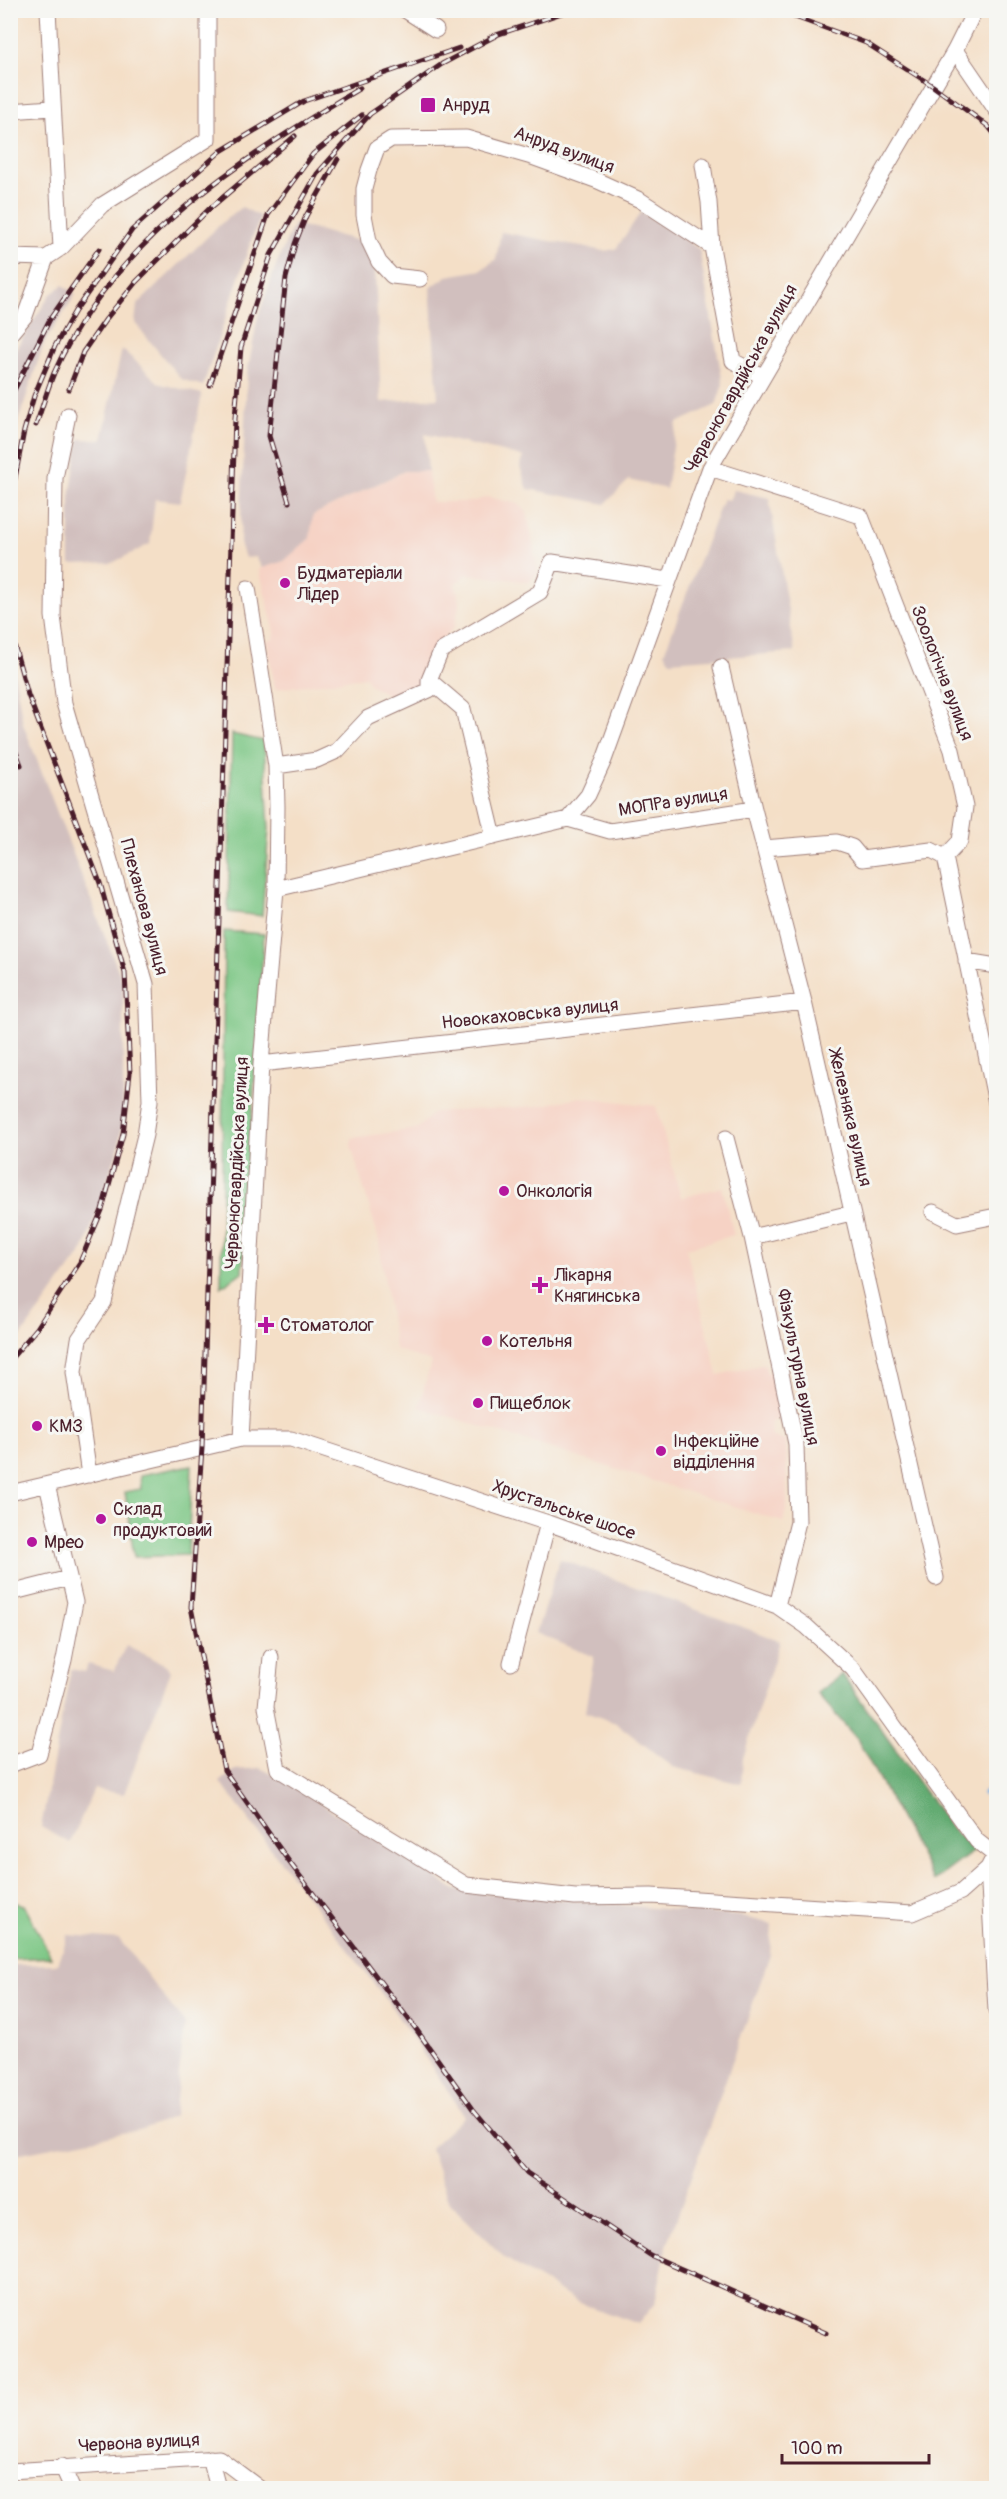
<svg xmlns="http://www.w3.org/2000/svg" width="1007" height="2499" font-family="Pangolin,sans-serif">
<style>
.built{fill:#f6d2c4}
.industrial{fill:#d1bfbe}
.green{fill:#7bc684;stroke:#627258;stroke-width:1.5}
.forest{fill:#64ab72;stroke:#57654e;stroke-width:1.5}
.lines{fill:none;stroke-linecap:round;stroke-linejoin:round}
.stream{stroke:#77b4ea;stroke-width:3}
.minor-casing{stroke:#9f7f79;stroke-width:17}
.minor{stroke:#fff;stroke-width:15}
.rail-casing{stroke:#4a1f2b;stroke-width:5}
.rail{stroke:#f6f6f2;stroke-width:3;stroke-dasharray:9;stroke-linecap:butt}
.poi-dot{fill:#b5179e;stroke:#f6f6f2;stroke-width:2}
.labels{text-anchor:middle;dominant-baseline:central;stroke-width:6;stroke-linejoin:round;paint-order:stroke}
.poi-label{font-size:18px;fill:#4a1f2b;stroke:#f6f6f2;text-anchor:start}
.street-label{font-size:18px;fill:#4a1f2b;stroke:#f6f6f2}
</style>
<rect width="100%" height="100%" fill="#f6f6f2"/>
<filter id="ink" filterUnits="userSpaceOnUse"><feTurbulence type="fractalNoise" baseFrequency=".0167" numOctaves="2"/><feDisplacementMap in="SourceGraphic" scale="12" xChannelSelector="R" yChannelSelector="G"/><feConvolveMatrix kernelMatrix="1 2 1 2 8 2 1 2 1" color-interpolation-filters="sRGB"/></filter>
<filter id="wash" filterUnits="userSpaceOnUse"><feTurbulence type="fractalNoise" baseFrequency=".008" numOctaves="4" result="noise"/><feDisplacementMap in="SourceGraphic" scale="24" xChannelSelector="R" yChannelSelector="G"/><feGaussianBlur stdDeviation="1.35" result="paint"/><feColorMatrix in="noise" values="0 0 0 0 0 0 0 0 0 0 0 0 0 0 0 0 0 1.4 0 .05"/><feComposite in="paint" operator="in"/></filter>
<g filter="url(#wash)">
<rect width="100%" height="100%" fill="#f4dfc7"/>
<path class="built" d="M405 471H428L432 502H472L487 497 519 504 527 512 538 573 529 582 467 574 455 584 460 602 454 627 439 642 418 688 394 699 368 683 366 677 275 689 267 640H273L275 633 259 569 284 561 313 515Z
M580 1097 656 1106 681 1198 722 1187 734 1235 686 1248 718 1375 765 1364 767 1373H772L782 1416 770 1423 771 1436 786 1441 787 1506 783 1522 419 1407 431 1362 395 1349 378 1236 351 1146 352 1138 417 1129 434 1112 539 1106Z"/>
<path class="industrial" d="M242 207 261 217 252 238 203 386 181 379 135 323 137 305 227 218Z
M641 212 699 249 723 384 716 405 677 423 666 489 629 480 605 504 528 489 520 467 524 457 425 434 428 471H404L313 515 310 538 284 561 262 568 256 557 245 558 240 543 247 374 258 317 277 263 294 224 363 242 375 272 381 402 438 398 430 288 447 276 481 270 496 259 501 232 604 251 616 249Z
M63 285 76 294 44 343 11 443V356L50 295Z
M122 349 160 384 202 394 180 502 155 499 150 544 112 563 70 564V497L79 439 102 440Z
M734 490 769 498 795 652 670 661 664 653 723 499 729 500Z
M11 653 23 724 123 983V1117L119 1146 84 1249 11 1350Z
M560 1559 780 1641 743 1758 741 1784 673 1767 616 1723 585 1712 594 1657 536 1633Z
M126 1645 166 1665 171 1671 124 1794 94 1789 70 1843 41 1827 71 1669 85 1672 88 1664 114 1671Z
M260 1768 282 1779 455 1890 739 1916 772 1924 770 1955 667 2246 655 2303 638 2324 577 2302 505 2258 449 2203 430 2148 465 2116 388 2002 220 1782 235 1770Z
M68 1935 119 1939 185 2024 174 2116 143 2129 11 2155V1965L58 1964Z"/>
<path class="green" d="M232 734 264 741 269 829 262 916 228 912Z
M224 931 264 934 242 1272 221 1287Z
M192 1465 188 1555 134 1557 125 1492 141 1489 140 1475Z
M11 1902 24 1905 51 1957 11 1959Z"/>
<path class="forest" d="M842 1674 950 1827 974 1851 934 1881 857 1739 817 1693Z"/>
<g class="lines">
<path class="stream" d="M983 1794 996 1783"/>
</g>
</g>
<g filter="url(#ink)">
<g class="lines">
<g class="minor-casing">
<path id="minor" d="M48 10 61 248
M405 10 436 30
M955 50 996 110
M10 111 52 108
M703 165 709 202 712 247 733 361 762 376
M10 257 46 258
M420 279 392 276 379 262 369 241 364 215V189L369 170 377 148 391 139 466 138 532 157 598 181 640 200 712 247
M10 334 25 316 46 258 61 248 102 205 208 139V10
M68 415 55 478 53 616 64 703 146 984 150 1101 145 1135 104 1302 79 1339 74 1372 89 1475
M710 468 861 516 952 750 965 807 960 841 945 857 996 1103
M721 667 754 809 804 1002 936 1578
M429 680 463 709 494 837
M276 766 317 760 337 751 368 718 429 690V680L441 651 540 592 552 562 668 580
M568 819 588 795 604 760 710 468 955 50 975 10
M764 848 837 842 852 847 862 859 931 850 945 857
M276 889 568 819 610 831 754 809
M966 961 996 966
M261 1064 804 1002
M726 1138 752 1237 796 1444 798 1522 777 1606
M933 1212 957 1224 996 1216
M752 1237 851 1213
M241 1439 261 1064 276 889 277 807 276 766 248 588
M10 1493 241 1439H291L548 1523 777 1606 806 1626 853 1669 977 1841 996 1856
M10 1593 69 1578
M271 1657 266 1707 278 1769 466 1885 575 1897 651 1896 912 1913 961 1892 988 1868
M511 1663 548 1523
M10 1765 39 1754 64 1660 75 1602 47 1485
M991 1862 988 1868 996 2010
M210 2458 218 2488
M62 2466 72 2488
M10 2471 219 2458 259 2488"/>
</g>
<use href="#minor" class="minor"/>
<g class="rail-casing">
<path id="rail" d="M761 10 795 17 866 43 933 86 988 126 996 136
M497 35 442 64 370 114 317 174 271 255 241 347 235 418 202 1448 191 1607 224 1770 290 1863 416 2029 473 2109 527 2173 650 2255 826 2333
M490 37 571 10
M210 385 268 215 313 154 362 115
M69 389 83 352 106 319 136 282 208 210 295 136
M10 398 50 319 99 249
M36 425C42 408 47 390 54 373 114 239 239 161 360 88
M289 502 269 436 286 278 295 244 306 216 338 159
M10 504 24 431 34 396 55 346 75 311 132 230 221 151 304 101 459 48
M10 630 28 695 100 883 125 973 130 1073 123 1134 102 1210 80 1262 37 1328 10 1360
M10 737 21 765"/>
</g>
<use href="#rail" class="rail"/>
</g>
</g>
<g class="poi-dot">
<rect x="420" y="97" width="16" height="16" rx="3"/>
<circle cx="285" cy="583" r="6"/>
<circle cx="504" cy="1191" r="6"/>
<path d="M537 1276h6v6h6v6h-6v6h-6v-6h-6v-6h6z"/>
<path d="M263 1316h6v6h6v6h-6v6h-6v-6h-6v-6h6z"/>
<circle cx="487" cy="1341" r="6"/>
<circle cx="478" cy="1403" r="6"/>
<circle cx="37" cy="1426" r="6"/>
<circle cx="661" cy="1451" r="6"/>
<circle cx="101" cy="1519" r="6"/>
<circle cx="32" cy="1542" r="6"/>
</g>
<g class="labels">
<g class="poi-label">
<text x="442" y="105">Анруд</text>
<text x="297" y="573">Будматеріали<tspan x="297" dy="21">Лідер</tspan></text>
<text x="516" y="1191">Онкологія</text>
<text x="554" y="1275">Лікарня<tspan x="554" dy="21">Княгинська</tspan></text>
<text x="280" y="1325">Стоматолог</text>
<text x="499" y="1341">Котельня</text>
<text x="490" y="1403">Пищеблок</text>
<text x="49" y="1426">КМЗ</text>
<text x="673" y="1441">Інфекційне<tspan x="673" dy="21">відділення</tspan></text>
<text x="113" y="1509">Склад<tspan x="113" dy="21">продуктовий</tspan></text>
<text x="44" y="1542">Мрео</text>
</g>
<g class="street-label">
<text transform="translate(564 150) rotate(20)">Анруд вулиця</text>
<text transform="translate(741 379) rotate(-61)">Червоногвардійська вулиця</text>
<text transform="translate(942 673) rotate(69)">Зоологічна вулиця</text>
<text transform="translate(673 802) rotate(-9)">МОПРа вулиця</text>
<text transform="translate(144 907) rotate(75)">Плеханова вулиця</text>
<text transform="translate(530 1014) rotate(-6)">Новокаховська вулиця</text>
<text transform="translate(850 1118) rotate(77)">Железняка вулиця</text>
<text transform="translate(237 1163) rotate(-87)">Червоногвардійська вулиця</text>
<text transform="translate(798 1367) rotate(79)">Фізкультурна вулиця</text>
<text transform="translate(564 1510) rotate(19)">Хрустальське шосе</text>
<text transform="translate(139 2443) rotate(-3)">Червона вулиця</text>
</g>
</g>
<rect width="1007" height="2499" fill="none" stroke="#f6f6f2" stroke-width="36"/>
<path d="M782 2454v9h147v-9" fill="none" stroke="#4a1f2b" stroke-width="3"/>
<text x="791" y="2454" font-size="18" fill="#4a1f2b" stroke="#f6f6f2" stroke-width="4.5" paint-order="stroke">100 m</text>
</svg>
